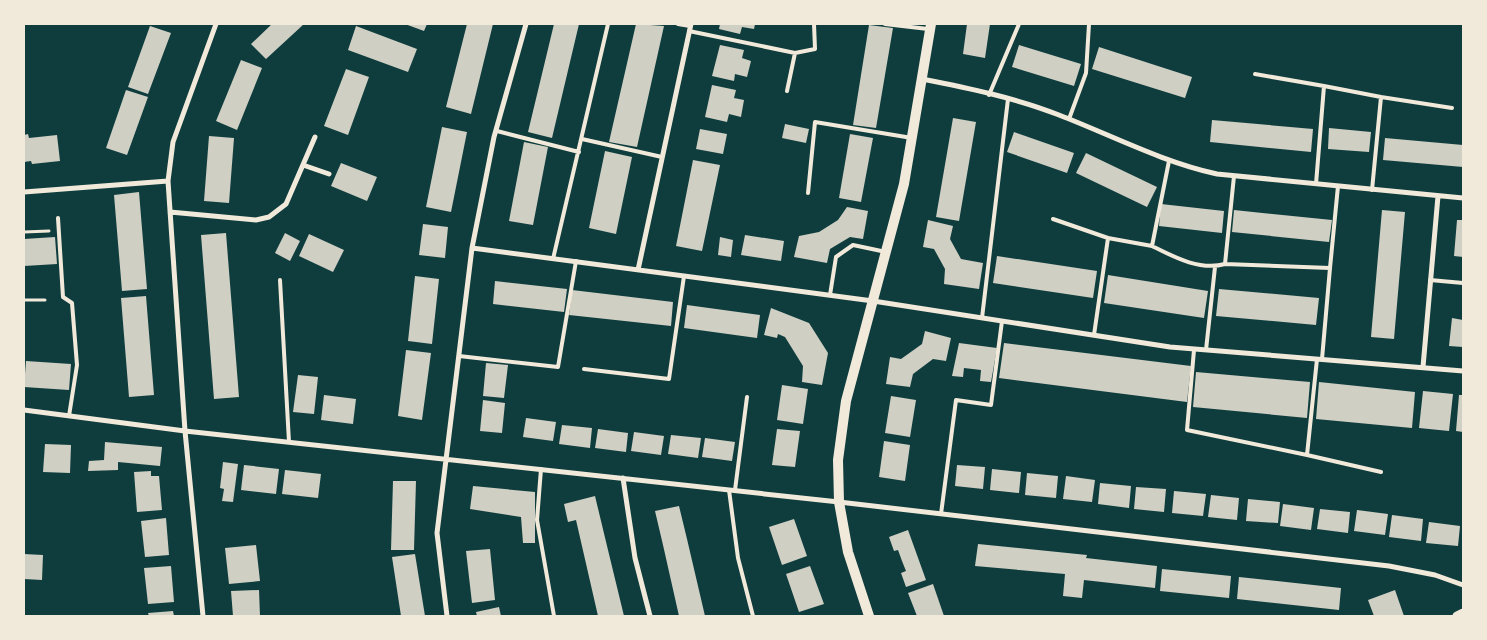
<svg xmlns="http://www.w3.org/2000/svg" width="1487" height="640" font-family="'Archivo Narrow',sans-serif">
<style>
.building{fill:#cfcfc3}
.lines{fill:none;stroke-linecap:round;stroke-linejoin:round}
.path{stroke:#f1e9da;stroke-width:3}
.service{stroke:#f1e9da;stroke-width:4}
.minor{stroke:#f1e9da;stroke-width:5}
.tertiary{stroke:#f1e9da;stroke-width:9}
.secondary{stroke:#f1e9da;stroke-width:10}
</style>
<rect width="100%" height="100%" fill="#0f3d3e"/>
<path class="building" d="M272 24H304L266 59 251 44Z
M405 24H427L424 31Z
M467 24H493L471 114 446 107Z
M554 24H579L552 138 528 132Z
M636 24 664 26 637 147 609 142Z
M720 24H755L754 29 742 27 740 34 719 29Z
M967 24H990L985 58 963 54Z
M869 25 893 28 876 128 853 125Z
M150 26 171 33 148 94 128 87Z
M356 26 417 49 408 72 348 50Z
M720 45 744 50 742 58 751 61 747 77 735 74 734 81 712 76Z
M1019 45 1081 64 1074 86 1012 67Z
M1099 47 1192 77 1185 98 1092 69Z
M241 60 262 68 237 130 216 121Z
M346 69 369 77 348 135 324 126Z
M712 85 736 90 734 98 744 100 741 117 729 114 727 122 705 117Z
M126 90 148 97 127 155 106 148Z
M953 118 976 122 959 221 936 217Z
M1212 120 1313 129 1311 152 1210 142Z
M785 124 809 129 806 143 782 138Z
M442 127 467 132 451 212 426 207Z
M1329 128 1371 132 1369 152 1328 149Z
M700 129 727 134 723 154 696 149Z
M1014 132 1074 153 1067 173 1007 152Z
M28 134 29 138 57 135 60 161 32 164 31 161 24 162V135Z
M850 134 873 138 861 202 839 198Z
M209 136 234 138 229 203 204 201Z
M1385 138 1463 145V167L1383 160Z
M524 142 548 147 533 225 509 221Z
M605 151 632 157 616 234 589 228Z
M1086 153 1157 187 1147 207 1076 173Z
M693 160 720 165 702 251 676 246Z
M341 163 377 177 367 201 331 186Z
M139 192 147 289 122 291 114 195Z
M1161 204 1224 211 1222 233 1159 226Z
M847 207 868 211 863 239 850 237 830 249 827 263 794 257 799 236 819 232 838 220Z
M1234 210 1332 220 1329 242 1232 232Z
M1382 210 1405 212 1394 339 1371 337Z
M928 220 953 226 950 239 961 259 983 263 979 289 944 284 945 269 934 249 923 247Z
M1457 220H1463V257L1454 256Z
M423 224 448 227 445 258 419 255Z
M226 233 239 397 214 399 201 235Z
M285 233 300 241 290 261 275 253Z
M309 234 344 250 333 272 299 256Z
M745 235 784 241 781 261 741 255Z
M55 237 57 264 24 266V239Z
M720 237 733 240 731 257 718 255Z
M997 256 1097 271 1093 298 993 283Z
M1108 275 1208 291 1204 318 1104 303Z
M415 276 439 279 432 344 408 341Z
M495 281 567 289 564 312 493 304Z
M1219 289 1319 298 1316 325 1216 316Z
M572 290 673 302 671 326 569 315Z
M146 296 154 395 129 397 121 298Z
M687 305 760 315 757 338 684 328Z
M771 308 809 323 828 353 822 385 802 382 803 366 785 337 778 334 777 338 764 335Z
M1452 318 1463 320V347L1449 346Z
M925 331 951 338 946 361 933 359 913 374 910 387 886 384 890 357 901 359 922 344Z
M959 343 997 348 991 382 980 381 981 370 964 368 963 377 952 376Z
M1004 343 1191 366 1187 402 999 378Z
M406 350 431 353 422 420 398 416Z
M26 361 71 364 69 390 24 387Z
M486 363 508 365 504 398 483 396Z
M1196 372 1310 382 1307 418 1193 407Z
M298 375 318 377 314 414 293 412Z
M1319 382 1415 392 1412 428 1316 419Z
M782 385 808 389 803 424 777 420Z
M1423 391 1453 394 1449 431 1419 428Z
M324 395 356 399 353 424 321 420Z
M1459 395H1463V432L1456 431Z
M891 396 916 400 910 437 885 433Z
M483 400 505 403 502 433 480 431Z
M526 418 556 422 553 441 523 437Z
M562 425 592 428 590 448 559 444Z
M598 429 628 433 626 452 595 448Z
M777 429 800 431 795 467 772 465Z
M634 432 664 436 661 455 631 451Z
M671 435 701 438 698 458 668 454Z
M705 438 735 442 732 461 702 457Z
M884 441 910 445 905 481 879 477Z
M105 442 162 447 160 466 118 462V470L88 471 89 461 104 460Z
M45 444 71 445 70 473 43 472Z
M223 462 238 464 233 502 222 501 224 489 220 488Z
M244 465 279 469 276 494 241 490Z
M957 465 985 467 983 489 955 486Z
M992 469 1021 472 1019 493 990 490Z
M285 470 321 474 318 498 282 494Z
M151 471V476H159L162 510 137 512 134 472Z
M1027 473 1058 476 1056 498 1025 495Z
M1066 476 1095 480 1092 502 1063 499Z
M393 481H416L414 550H391Z
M1100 483 1131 486 1129 508 1098 504Z
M473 486 535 492V543H523L521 517 470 509Z
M1136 487 1166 489 1164 512 1134 509Z
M1174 491 1206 494 1203 516 1172 513Z
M1211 495 1239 498 1237 520 1208 517Z
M595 496 608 550 624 616H598L576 520 568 522 564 504Z
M1248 499 1280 502 1278 523 1246 521Z
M1283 504 1314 508 1311 530 1280 526Z
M679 506 687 539 705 616H679L663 545 655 511Z
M1320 509 1350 512 1348 533 1317 529Z
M1357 510 1388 514 1385 535 1354 531Z
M1392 515 1423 519 1421 541 1389 537Z
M166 518 169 555 145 557 141 521Z
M794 519 807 556 782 565 769 527Z
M1429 522 1460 526 1458 546 1426 543Z
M908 530 926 580 906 587 901 573 906 571 902 561 898 550 894 551 889 537Z
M978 544 1087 555 1086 558 1157 566 1155 588 1084 580 1082 598 1063 596 1065 574 975 566Z
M256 545 260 581 229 584 225 548Z
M490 549 495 600 472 603 466 551Z
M24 554 43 555 42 580 24 579Z
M415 554 425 616H401L392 557Z
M171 566 174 602 148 604 144 568Z
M810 566 824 604 799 612 786 574Z
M1162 569 1231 576 1229 598 1160 591Z
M1239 577 1341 588 1339 610 1237 599Z
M933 584 944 616H917L908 593Z
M259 590 260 616H233L231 591Z
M1395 590 1404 616H1374L1368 600Z
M499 607 501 616H477L476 612Z
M173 611 174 616H149L148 613Z"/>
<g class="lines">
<path class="path" d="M24 232 49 231
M24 300H45"/>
<path class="service" d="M678 24 690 26
M885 24 928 29
M689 31 795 53 815 49 814 24
M1255 74 1324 86 1316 184
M1324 86 1381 97 1372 190
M787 91 795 53
M989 95 1019 24
M1381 97 1452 108
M1069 119 1086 73 1089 24
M497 131 579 152
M582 139 662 157
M1169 161 1152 246C1174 257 1200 271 1225 264L1330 268 1322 359
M808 193 815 122 912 138
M58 218 63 297 72 303 77 365 69 416
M1053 219 1108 238
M553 259 608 24
M1225 264 1234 176
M1330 268 1338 186
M280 280 289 442
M1430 280 1463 283
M830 295 836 257 853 245 886 252
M982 318 1008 99
M1094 335 1108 238 1152 246
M1194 350 1187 430 1307 455
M1206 350 1215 267
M459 356 558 367 576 261
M1317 359 1307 455 1381 472
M584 369 669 379 684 276
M541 469 537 520 554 616
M729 490 738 558 753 616
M735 490 747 397
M941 514 956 400 991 405 1002 321"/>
<path class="minor" d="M922 79C968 88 1016 98 1059 115 1111 135 1162 162 1217 174L1463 198
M303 165 329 174
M24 192 168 181
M170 212 256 220 269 217 286 204 315 137
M472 248 873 301 1170 347 1463 371
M638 270 691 24
M1423 367 1438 196
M24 410 185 431 839 502 1389 566 1435 575 1463 585
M623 478 635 558 650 616
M203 616 185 431 168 181 173 142 216 24
M447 616 437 533 472 248 494 137 526 24"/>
<path class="tertiary" d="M1457 616 1463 613"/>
<path class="secondary" d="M869 616 848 552 839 502 838 460 846 401 904 184 931 24"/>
</g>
<rect width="1487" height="640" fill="none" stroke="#f1e9da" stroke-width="50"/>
</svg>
